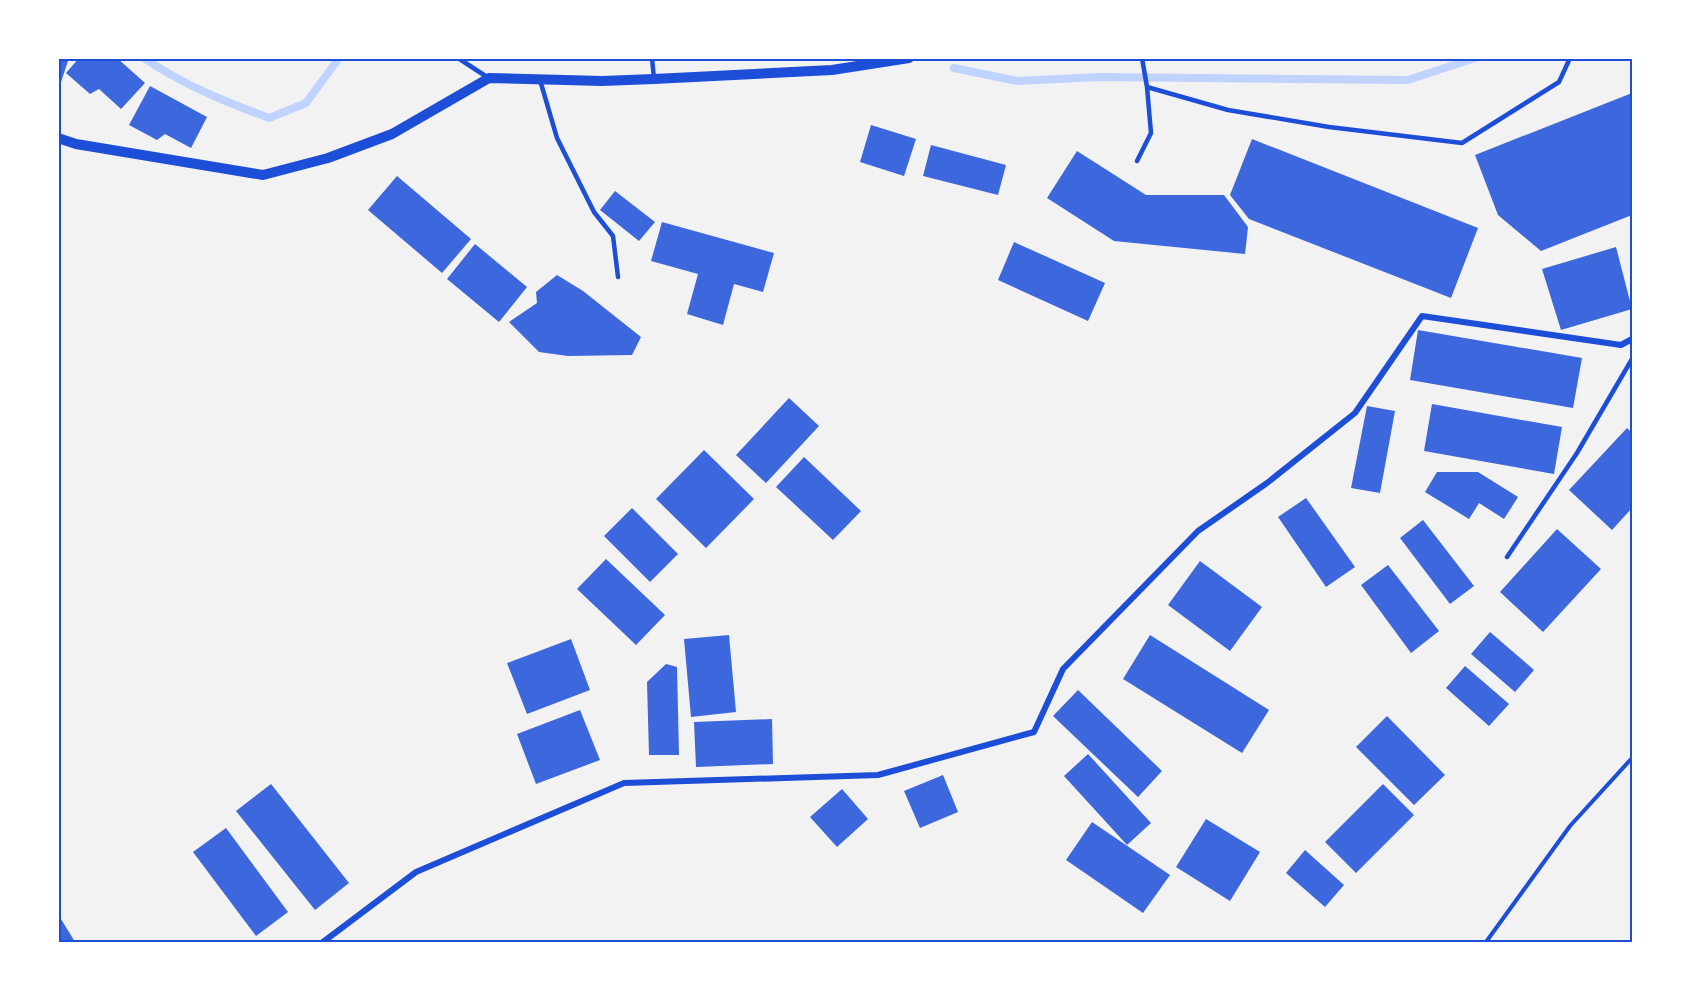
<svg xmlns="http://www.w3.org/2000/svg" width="1691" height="1001" font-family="'Source Sans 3',sans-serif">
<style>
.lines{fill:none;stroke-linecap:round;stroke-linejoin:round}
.stream{stroke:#bfd3fe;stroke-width:8}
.building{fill:#3d67dc}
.path{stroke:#1d4ed8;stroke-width:4}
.service{stroke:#1d4ed8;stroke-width:4.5}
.minor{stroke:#1d4ed8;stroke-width:6}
.tertiary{stroke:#1d4ed8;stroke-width:10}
.neatline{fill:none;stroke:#1d4ed8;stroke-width:2}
</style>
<rect width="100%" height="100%" fill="#f2f2f2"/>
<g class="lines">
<path class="stream" d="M144 58C183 85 226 102 269 118L306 103 339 58
M954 68 1017 81 1099 77 1408 80 1475 58"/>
</g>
<path class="building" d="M58 58H69L59 88H58Z
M79 58H117L145 83 121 109 99 89 90 94 66 73Z
M150 86 207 117 191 148 165 134 157 140 129 125Z
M1632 93V215L1541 251 1498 215 1475 155Z
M871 125 916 139 904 176 860 162Z
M1252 139 1478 228 1451 298 1249 219 1230 195Z
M931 145 1006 165 998 195 923 176Z
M1077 151 1146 195H1224L1248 227 1245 254 1114 241 1047 198Z
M397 176 471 239 442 273 368 210Z
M615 191 655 222 639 241 600 210Z
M662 222 774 253 763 292 734 284 723 325 687 314 698 274 651 261Z
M1014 242 1105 283 1088 321 998 280Z
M475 244 527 287 499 322 447 279Z
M1616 247 1632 309 1561 330 1542 269Z
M557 275 583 291 641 337 632 355 568 356 539 352 509 322 537 303 536 292Z
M1418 330 1582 358 1573 408 1410 380Z
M789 398 819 426 766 483 736 455Z
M1432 404 1562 427 1554 474 1424 451Z
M1367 406 1395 411 1380 493 1351 488Z
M1627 428 1632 433V508L1612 530 1569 490Z
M704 450 754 499 706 548 656 499Z
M804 457 861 511 833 540 776 487Z
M1437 472H1478L1518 497 1504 519 1479 503 1469 519 1425 492Z
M1306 498 1355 567 1326 587 1278 517Z
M632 508 678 554 650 582 604 536Z
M1423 520 1474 586 1450 604 1400 538Z
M1557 529 1601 569 1543 632 1500 592Z
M606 559 665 615 636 645 577 589Z
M1200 561 1262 607 1230 651 1168 605Z
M1388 565 1439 631 1411 653 1361 585Z
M1490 632 1534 670 1515 692 1471 654Z
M729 635 736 712 691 717 684 639Z
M1150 635 1269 710 1242 753 1123 679Z
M571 639 590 690 527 714 507 663Z
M666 664 677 667 679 755H649L647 682Z
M1465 666 1509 704 1489 726 1446 688Z
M1078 690 1162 771 1138 797 1053 716Z
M580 710 600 760 536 784 517 734Z
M1387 716 1445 775 1414 805 1356 747Z
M772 719 773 764 696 767 694 722Z
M1088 754 1151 823 1127 845 1064 776Z
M943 775 958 812 920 828 904 791Z
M271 784 349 883 315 910 236 811Z
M1383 784 1414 815 1356 873 1325 842Z
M842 789 868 819 837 847 810 817Z
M1206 819 1260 852 1230 901 1176 867Z
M1092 822 1170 875 1143 913 1066 860Z
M226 828 288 912 256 936 193 852Z
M1305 850 1344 885 1325 907 1286 873Z
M58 914 75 942H58Z"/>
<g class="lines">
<path class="path" d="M1486 942 1570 826 1632 758"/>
<path class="service" d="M458 58 487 77
M652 58 654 79
M1142 58 1147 87 1228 110 1329 127 1462 143 1559 82 1570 58
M540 80 557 138 594 212 613 236 618 277
M1137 161 1151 133 1147 87
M1507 557 1577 453 1632 359"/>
<path class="minor" d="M323 942 416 872 624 783 878 775 1034 732 1063 669 1198 531 1267 483 1355 413 1422 316 1621 345 1632 339"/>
<path class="tertiary" d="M58 138 76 144 263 175 328 158 392 134 489 78 602 81 654 79 832 70 909 58"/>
</g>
<rect width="1691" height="1001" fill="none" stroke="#ffffff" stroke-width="120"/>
<rect x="60" y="60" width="1571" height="881" class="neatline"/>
</svg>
